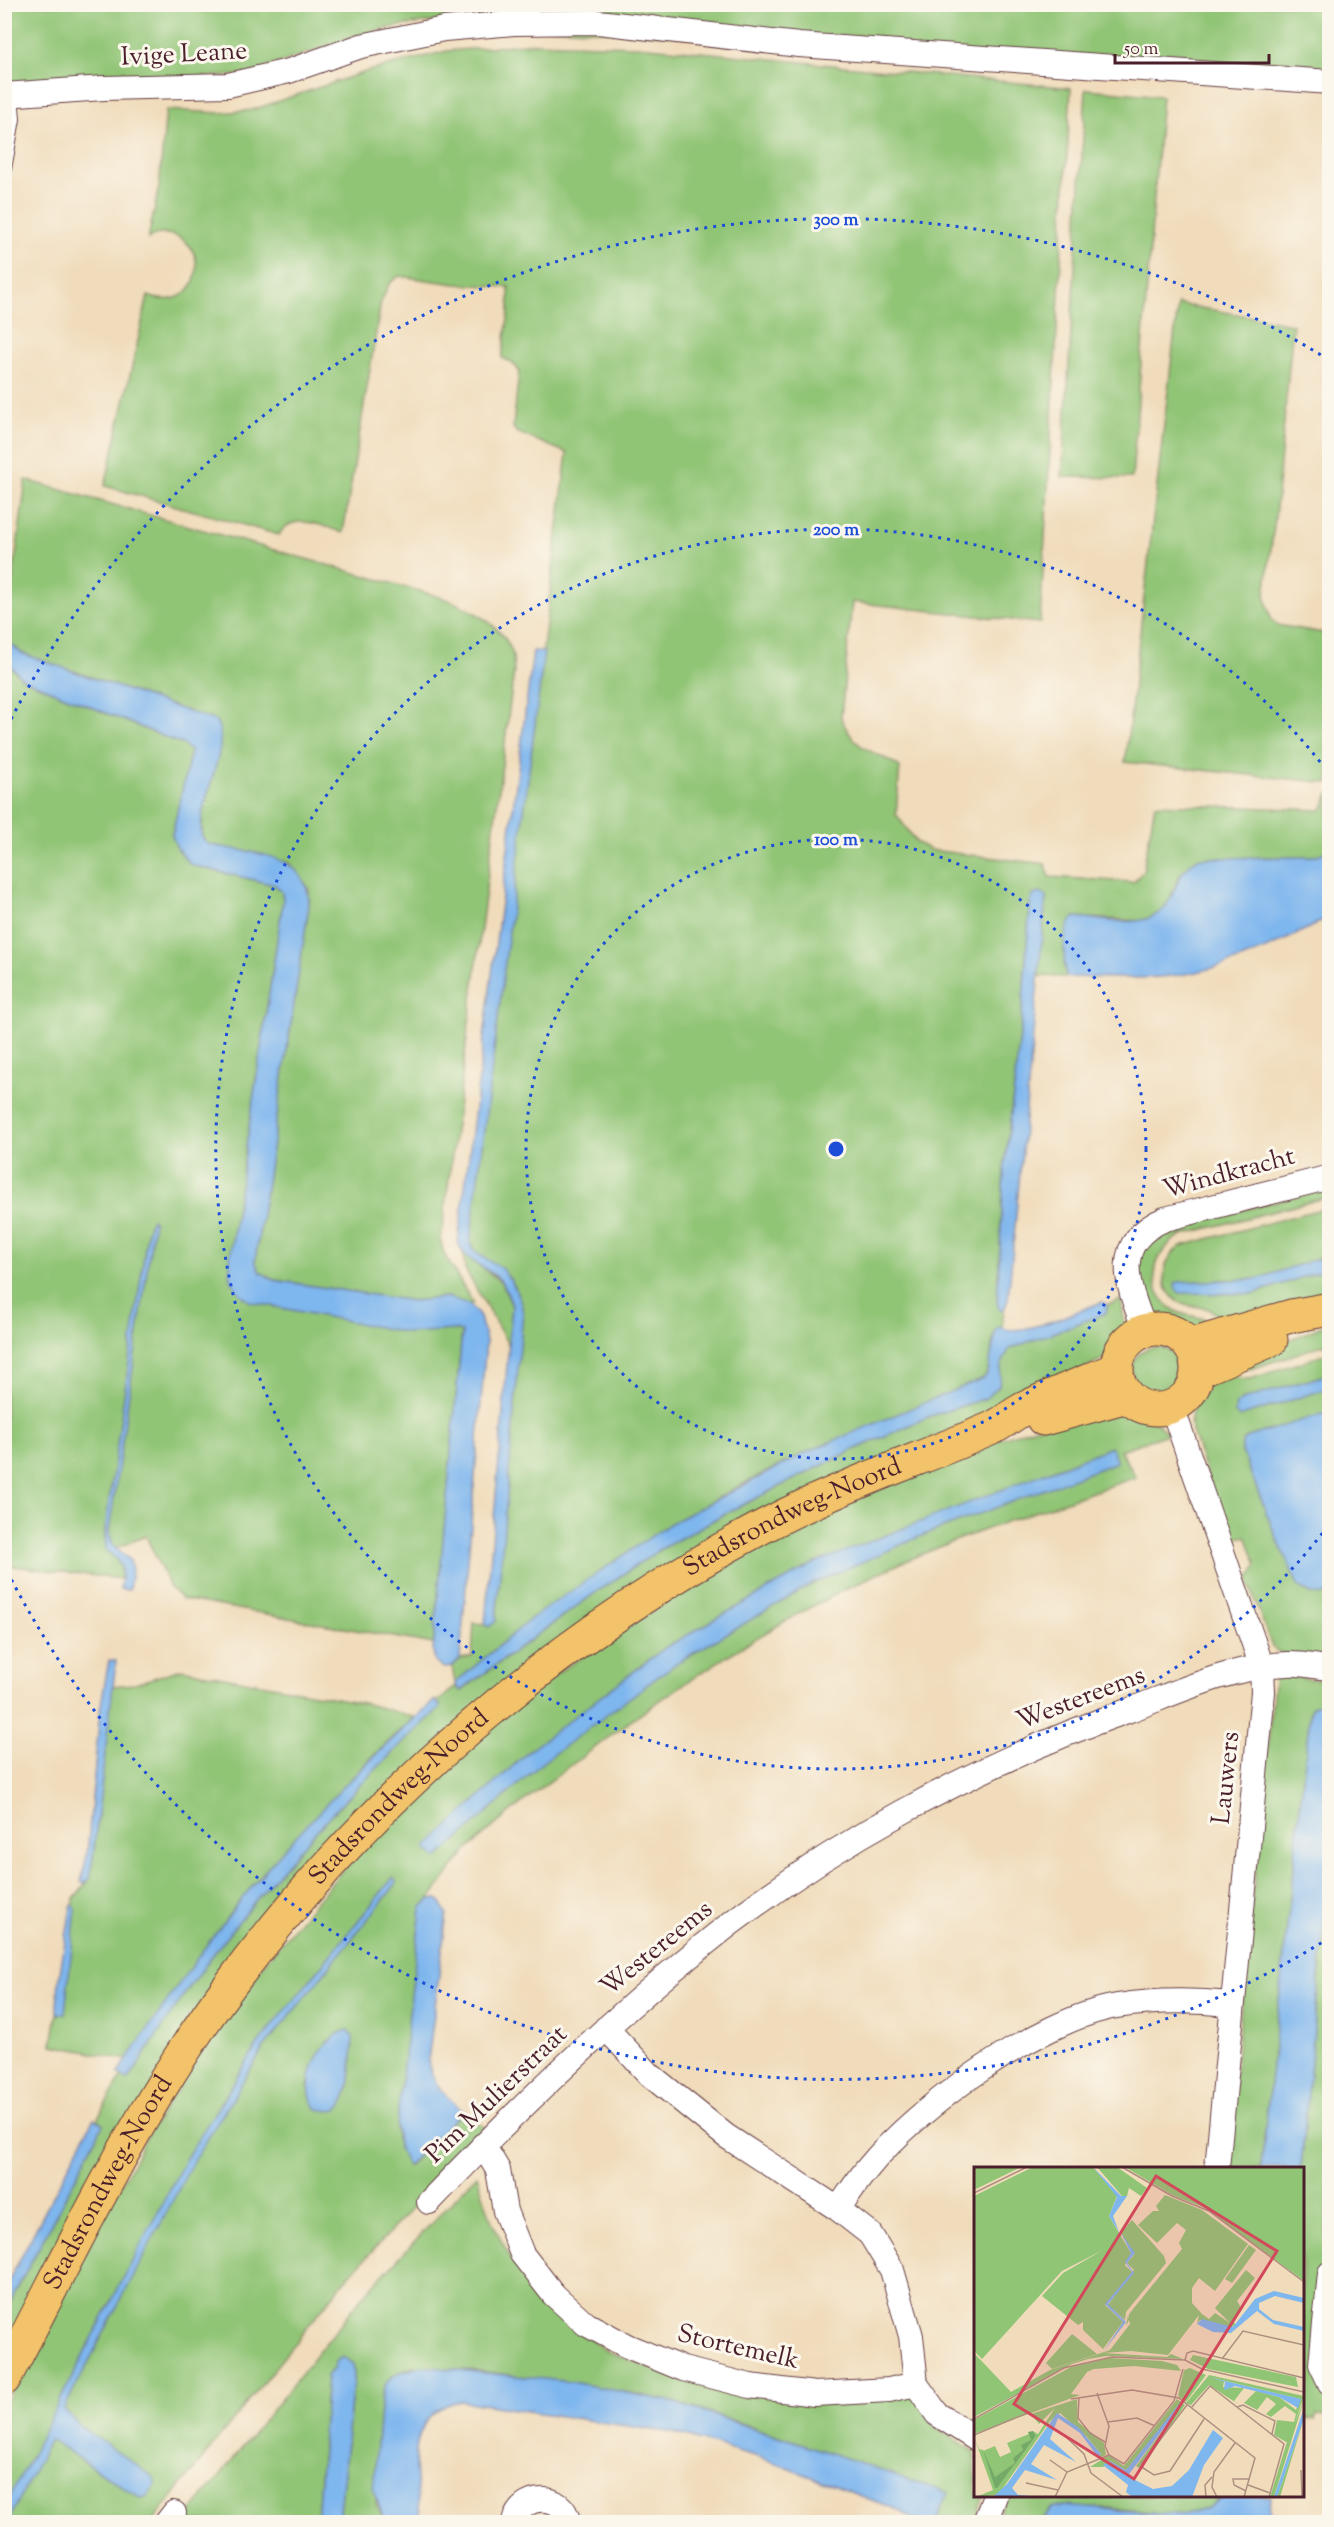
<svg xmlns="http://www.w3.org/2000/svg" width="1334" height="2527" font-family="'Sorts Mill Goudy',serif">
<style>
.green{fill:#91c576;stroke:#6e7250;stroke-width:1.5;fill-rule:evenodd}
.water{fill:#7eb6ee;stroke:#646a8c;stroke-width:1.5}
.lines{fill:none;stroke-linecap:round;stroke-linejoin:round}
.lane-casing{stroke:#633b40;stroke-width:14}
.street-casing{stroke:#633b40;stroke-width:26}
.primary-casing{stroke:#633b40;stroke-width:35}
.lane{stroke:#fff;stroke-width:12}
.street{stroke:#fff;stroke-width:24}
.primary{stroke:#f2c36a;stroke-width:33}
.ring{fill:none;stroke:#1d4ed8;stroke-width:3;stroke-dasharray:3 6}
.labels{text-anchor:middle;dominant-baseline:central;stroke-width:6;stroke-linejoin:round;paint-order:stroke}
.street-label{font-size:26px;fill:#4a1f2b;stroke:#fbf7ec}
.inset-road{fill:none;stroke:#ae9081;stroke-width:1.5}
.view{fill:#d1495b;fill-opacity:0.15;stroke:#d1495b;stroke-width:3}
.inset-edge{fill:none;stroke:#4a1f2b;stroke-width:3}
.centre{fill:#1d4ed8;stroke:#fbf7ec;stroke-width:3}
.ring-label{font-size:18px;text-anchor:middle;font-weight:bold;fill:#1d4ed8;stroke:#fbf7ec;stroke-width:6;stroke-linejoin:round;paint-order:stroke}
</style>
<rect width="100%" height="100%" fill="#fbf7ec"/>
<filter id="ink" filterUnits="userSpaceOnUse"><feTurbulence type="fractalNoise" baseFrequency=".0167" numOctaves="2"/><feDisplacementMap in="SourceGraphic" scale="12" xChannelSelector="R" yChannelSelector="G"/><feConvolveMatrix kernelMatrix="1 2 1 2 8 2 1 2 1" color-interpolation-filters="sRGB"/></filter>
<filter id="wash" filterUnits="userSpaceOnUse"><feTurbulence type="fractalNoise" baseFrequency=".008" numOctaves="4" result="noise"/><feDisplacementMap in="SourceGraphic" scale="24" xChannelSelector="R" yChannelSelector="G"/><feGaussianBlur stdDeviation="1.35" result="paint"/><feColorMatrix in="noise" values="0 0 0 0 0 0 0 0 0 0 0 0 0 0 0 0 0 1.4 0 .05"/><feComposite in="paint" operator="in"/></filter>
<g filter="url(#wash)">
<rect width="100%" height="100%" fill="#f0dbba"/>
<path class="green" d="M5 5H1329V76L442 21 399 26 358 35 246 75 5 85Z
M534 43 638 46 1071 88 1040 623 852 602 841 718C857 754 872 748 900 767L896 814 916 842 930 850 1046 864 1049 877 1134 882 1143 871 1155 804 1322 810 1329 793V851L1310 857 1198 858 1179 876 1169 902 1158 914 1141 921 1075 917 1064 964 1066 977 1037 976 1046 896 1033 895 1030 904 1021 1028 1004 1172 997 1302 999 1309 1004 1310 1002 1327 996 1329C989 1344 994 1364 984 1378 909 1415 829 1439 755 1478 647 1533 549 1607 455 1683L452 1667 460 1659 472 1657 474 1623 485 1624 486 1626 496 1621 515 1287 502 1269 475 1252 470 1242 567 453 516 432 513 427 519 371 512 362 502 358 509 312V287L455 284 399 276 389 284 381 302 343 533C325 526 291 511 279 535L105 486 148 296C205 317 213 236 165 234 158 234 154 234 148 239L159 187 166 110 221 113 252 110 368 71 447 51Z
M1086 89 1162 96 1132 478 1062 477Z
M1178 304 1293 324 1275 518 1265 595 1271 619 1277 625 1329 634V783L1125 762Z
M26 480 437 596C463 604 503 624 512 652 514 658 513 665 514 671L441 1241 444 1254 473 1303 470 1305 448 1297 413 1301 274 1280 260 1272 255 1261 309 905V889L290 863 208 844 202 837V815L219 746 216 721 21 653 5 638Z
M4 660 23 679 184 745 190 751 189 760 172 835 212 870 275 885 282 891 283 901 234 1227 229 1276 462 1332 434 1644 182 1599 170 1588 146 1536 116 1548 113 1546 109 1532 149 1223 105 1530 106 1550C117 1560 123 1563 121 1579L5 1565Z
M1329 1187V1197L1182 1235C1151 1251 1143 1292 1176 1311 1187 1318 1200 1314 1211 1323L1190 1330 1161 1319 1148 1308 1137 1272 1142 1251 1161 1232Z
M1329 1207V1297L1224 1329C1221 1321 1218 1315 1211 1310 1202 1305 1192 1308 1183 1304 1157 1292 1160 1260 1181 1246ZM1319 1259 1321 1271 1252 1294 1180 1293 1179 1282 1257 1279Z
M463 1253 502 1283 512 1306 509 1346 465 1269Z
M1121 1300 1125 1325 1108 1357 726 1534 309 1872 5 2356V2312L103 2125 97 2119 122 2076 128 2080C151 2044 174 2008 199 1973 269 1876 353 1788 441 1707L437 1703 456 1686 461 1691 599 1590 661 1549 726 1513 849 1452 928 1417 986 1398 999 1386 1001 1366 1009 1349 1106 1313 1107 1305Z
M1329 1323V1343L1251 1369H1243L1237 1363Z
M1132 1371a24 24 0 1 1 48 0a24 24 0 1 1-48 0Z
M1329 1353V1374L1242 1400 1239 1417 1329 1388V1414L1248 1437 1242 1451 1274 1532 1299 1587 1324 1595 1329 1591V1659L1280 1653 1272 1647 1248 1581 1257 1565 1246 1536 1237 1538 1225 1532 1190 1425 1192 1411 1211 1379 1231 1372 1238 1378 1250 1379Z
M1127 1411 1156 1422 1168 1434 1120 1450 1136 1477C1050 1507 963 1534 881 1572 774 1621 675 1686 581 1758 543 1786 503 1816 469 1849 451 1867 440 1890 421 1908L396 2138 408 2166 463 2111 486 2129 345 2280 152 2522H5V2403L70 2280 147 2136 240 1992 361 1848 530 1691 753 1545 964 1451 1035 1427ZM328 2041 350 2066 348 2092 308 2086 313 2069ZM59 2404 140 2498 50 2439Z
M181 1669 363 1703 415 1717 367 1762 268 1868 127 2060 52 2045 57 2014 65 2013 74 1899 87 1883 93 1857 112 1686 135 1684Z
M1275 1675 1329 1681V1703L1312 1706 1310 1714 1261 2168H1225Z
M1329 1871 1330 2186 1319 2322 1329 2393 1330 2416 1317 2415 1315 2420 1303 2419 1301 2168Z
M477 2175 492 2222 511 2259 557 2313 606 2351 677 2378 911 2391 934 2426 975 2452 976 2496H984L974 2522H937L947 2494 747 2425 669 2401 631 2393 481 2371 412 2367 390 2378 376 2504 385 2522H339L354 2371 349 2360 334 2368 327 2376 317 2522H183L363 2296Z
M1006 2496H1223L1208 2508 1186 2515 1107 2508 1052 2509 1039 2522H996Z"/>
<path class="water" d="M5 638 21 653 216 721C233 748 195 804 202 837L208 844C248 854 309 850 309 905L255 1261 260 1272 274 1280 413 1301 448 1297 470 1305 480 1317 486 1341 460 1659 452 1667 444 1668 435 1662 433 1651 462 1332 454 1330 408 1333 251 1302C220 1284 231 1257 234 1227L283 901 282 892 275 885 191 865 177 848 172 835 189 760 190 751 184 745 23 679 5 660Z
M533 651 544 652 470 1242C473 1257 492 1259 502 1269 514 1282 520 1296 523 1312L496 1621 489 1627 485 1624 512 1306C509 1298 506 1287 500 1280 487 1266 463 1262 458 1242Z
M1329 851V917C1280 944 1228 970 1171 976 1137 980 1100 977 1066 977 1064 960 1060 929 1075 917 1104 919 1155 933 1170 899 1178 882 1181 869 1198 858L1310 857Z
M1039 893 1046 896 1008 1300 1004 1310 999 1309 997 1302 1004 1172 1021 1028 1030 904 1033 895Z
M152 1219 154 1222 109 1532 113 1546 130 1560 132 1570 129 1590 120 1589C123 1566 124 1565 106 1550L105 1530 148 1228Z
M1319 1258 1321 1271 1252 1294 1180 1293 1176 1290 1175 1283 1179 1282 1257 1279Z
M1102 1302 1107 1305 1106 1313 1009 1349 1001 1366 999 1386 986 1398 928 1417 849 1452 726 1513 661 1549 599 1590 460 1691 455 1683 533 1617 671 1523 811 1450 984 1378 988 1372 996 1329 1002 1327C1018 1339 1082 1309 1102 1302Z
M1329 1374V1388L1239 1417 1235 1413 1236 1404 1242 1400Z
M1322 1414H1329L1330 1591 1324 1595 1311 1594 1299 1587 1274 1532 1242 1451V1442L1248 1437Z
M1111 1447 1117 1462 921 1536 812 1584 678 1662 543 1762 437 1858 425 1848 530 1750 666 1647 815 1563Z
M109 1660 116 1661 93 1857 89 1879 84 1884 81 1882 87 1855 100 1710Z
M435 1700 441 1707C353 1788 269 1876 199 1974 174 2008 151 2045 128 2080L118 2073C166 2003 212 1932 268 1867 320 1808 376 1753 435 1700Z
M1323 1703H1330L1329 1871 1301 2168H1261L1310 1714 1312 1706Z
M393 1878 397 1883 263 2049 193 2162 64 2409 80 2426 153 2477 156 2485 148 2496 140 2498 50 2439 8 2522H5V2506L186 2158 258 2044Z
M430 1899H438L447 1913 428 2061C432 2084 446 2096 463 2111L407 2166 398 2146 396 2128 421 1908Z
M73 1905 76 1909 65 2013 57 2014C57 1977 66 1942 71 1906Z
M348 2030 353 2037C352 2054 352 2103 336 2110 330 2112 322 2110 317 2109 297 2086 319 2037 348 2030Z
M94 2118 103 2125 5 2312V2288Z
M343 2357 353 2364 354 2371 339 2522H317L327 2376 334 2368 335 2362Z
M423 2366 572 2382 669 2401 834 2454 948 2493 937 2522H919L898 2510 762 2458 674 2433 461 2401C400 2411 416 2478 421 2522H385L373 2490 381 2399 386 2383 397 2373Z
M1223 2496H1271L1269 2521 1277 2522H1039L1052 2509 1064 2506 1186 2515 1208 2508Z"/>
</g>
<g filter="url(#ink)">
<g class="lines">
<g class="lane-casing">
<path id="lane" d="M4 175 14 119 12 94"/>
</g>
<g class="street-casing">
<path id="street" d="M4 95 104 88 228 85 289 71 361 46 444 29 514 23 598 22 799 45 1330 82
M1145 1330C1128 1286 1109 1243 1165 1219L1330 1177
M1172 1407 1262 1667 1263 1692 1217 2168
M606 2028 650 2075 726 2136 838 2209 870 2234 892 2270 911 2336 916 2384 937 2414 976 2439
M483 2145 498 2170 505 2211 522 2254 553 2294 586 2324 627 2346 683 2369 750 2386 815 2394 889 2390 916 2384
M429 2202C513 2114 601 2028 696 1951 821 1848 975 1765 1127 1711 1178 1692 1232 1666 1287 1664 1301 1663 1316 1667 1330 1668
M838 2209C848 2195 857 2181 868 2168 917 2107 1040 2019 1117 2006 1155 2000 1193 2000 1231 2004
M1330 2273 1321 2364 1330 2383
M167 2522 174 2513
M514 2522C521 2493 564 2492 568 2522
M985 2522 995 2496"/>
</g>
<g class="primary-casing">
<g id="primary">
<circle cx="1157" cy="1369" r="40"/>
<path d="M1191 1345 1291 1316 1330 1309"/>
<path d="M1198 1371 1271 1340"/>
<path d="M1043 1419 1127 1396"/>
<path id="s1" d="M4 2379C73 2249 136 2112 224 1993 367 1799 554 1637 768 1524 840 1486 916 1461 990 1429 1002 1424 1012 1415 1023 1409 1053 1394 1086 1382 1116 1369"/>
</g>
</g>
<use href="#lane" class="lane"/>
<use href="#street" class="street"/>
<use href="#primary" class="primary"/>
</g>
</g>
<g class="ring">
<circle cx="836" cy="1149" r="310"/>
<path d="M1328 1526A620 620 0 1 1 1328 772"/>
<path d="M1329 1938A930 930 0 0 1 7 1571M7 727A930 930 0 0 1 1329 360"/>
</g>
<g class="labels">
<g class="street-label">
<text transform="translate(184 55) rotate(-3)">Ivige Leane</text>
<text transform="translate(1229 1174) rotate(-15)">Windkracht</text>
<text stroke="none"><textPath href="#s1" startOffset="1194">Stadsrondweg-Noord</textPath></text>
<text transform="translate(1081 1699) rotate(-21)">Westereems</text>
<text transform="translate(1227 1778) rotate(-84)">Lauwers</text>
<text stroke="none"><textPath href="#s1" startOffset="708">Stadsrondweg-Noord</textPath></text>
<text transform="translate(657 1949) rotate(-39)">Westereems</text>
<text transform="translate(497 2095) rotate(-44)">Pim Mulierstraat</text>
<text stroke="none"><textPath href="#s1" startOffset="222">Stadsrondweg-Noord</textPath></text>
<text transform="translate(738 2348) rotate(13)">Stortemelk</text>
</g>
</g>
<g transform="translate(974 2167)">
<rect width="330" height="330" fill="#f0dbba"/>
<path d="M0 0H47L0 23ZM59 0H119L143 29 135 49 157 86 151 98 158 105 131 138 149 155 129 182 109 163V155L104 158 68 129 89 106 129 83 88 104 8 192 0 184V29ZM123 0H143L173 21 167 29 155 21 153 29H148ZM151 0H330V114L229 40 200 29ZM191 28 228 43 274 77 241 124 225 111 218 121V136L228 147 235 152 241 146 256 156 241 141 272 103 281 111 263 134 268 142 259 154 262 158 255 161 226 153 223 157 225 148 194 188 157 184 129 186 193 190 197 187 209 192 132 189 114 192 98 197 0 250V186L37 225 76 203 136 183 156 157 155 153 152 159 154 148 155 152V147L208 82 205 76 212 63 203 56 183 76 164 58 179 44H185L182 39ZM158 53 190 89 192 96 152 145 151 153 134 138 160 103 153 96 160 88 147 66ZM275 78 282 83 258 116 251 112ZM98 167 123 187 78 202 72 196ZM219 188 322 210 324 220 234 202 216 193ZM135 191 188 194 203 198 207 204 160 199 120 202 113 205 97 227 106 228 0 267V253L97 200ZM216 201 232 208 212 235 204 229 210 203ZM235 208 330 229 314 276 300 268 303 253 320 255 322 247 311 239 297 250 292 247 302 237 293 230 283 243 270 236 282 224 305 230 322 243 326 232 235 210 250 214 249 220 270 221 260 234 264 237 235 218 217 238 212 236ZM103 232 104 255 130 276 132 288 124 291 127 287 113 270 86 246 76 254 24 328 2 330 19 323 0 270 5 282 9 283 22 321 41 297 20 311 9 284 21 279 26 290 37 285 33 276 55 267 58 273 41 296 62 269 59 264 64 267 81 241 65 257 57 247ZM203 232 211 238 167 302 162 299 207 239 152 303 136 294 129 300H116L135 288 150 299ZM330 233 300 330H296L312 278ZM330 251 306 330H303Z" fill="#91c576"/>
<path d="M59 264 62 269 23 321H21L9 283 21 310 41 296 39 291 49 283 47 278 57 273 54 265Z" fill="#74aa67"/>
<path d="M119 0 147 29H153L139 49 145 65 135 49 143 30ZM147 66 161 86 153 96 160 106 134 137 152 155 129 185 149 155 131 137 158 105 151 95 157 86ZM300 124 330 131V136L301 129 285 136V142L299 153 330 160V164L300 157 283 144 257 166 239 165 223 157 228 152 259 160 281 132ZM234 210 327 232 324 241 305 230 261 219 250 223 251 215ZM205 237 206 240 155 307 161 313 179 322 198 319 215 303 239 263 249 271 230 298 218 330H158L152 325 154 318 129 298 136 294 152 303ZM330 241V251L303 330H300ZM83 246 104 260 127 287 124 290 106 266 84 251 76 272 102 295 70 278 57 297 83 313 51 303 38 321 44 328 70 330H19L33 317Z" fill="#7eb6ee"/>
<path class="inset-road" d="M148 0 198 29 235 44 330 115M0 26 53 0M248 192 269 164 330 178M211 193 213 186 219 184 330 211M123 226 135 259 131 279 135 288 150 297 200 234 209 202M105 230 104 251 116 266 131 275M97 232 158 223 205 231 281 291 270 330M213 238 168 296 169 301 180 308 196 304 230 252M263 240 269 238 301 254 298 267M217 241 236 219 310 277 295 330M0 252 90 201 138 190 211 193 228 202 330 225M134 255 163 251 181 259M0 268 56 245M91 269 110 287 117 306 149 330M76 293 93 305M327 303 328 330M57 317 52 316 84 323M274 318 296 326M272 324 260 318 259 312H276M81 330 93 305 135 288M232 330 231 318 238 310M243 330 238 320 240 305 261 276"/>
<path class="view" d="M182 9 303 84 160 312 40 237Z"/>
<rect width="330" height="330" class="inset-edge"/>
</g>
<circle cx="836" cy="1149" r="9" class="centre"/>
<g class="ring-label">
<text x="836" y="225">300 m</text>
<text x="836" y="535">200 m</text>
<text x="836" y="845">100 m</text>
</g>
<rect width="1334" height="2527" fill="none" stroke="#fbf7ec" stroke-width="24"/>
<path d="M1115 54v9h154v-9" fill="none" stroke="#4a1f2b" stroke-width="3"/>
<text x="1124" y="54" font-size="18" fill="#4a1f2b" stroke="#fbf7ec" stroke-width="4.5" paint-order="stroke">50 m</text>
</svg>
